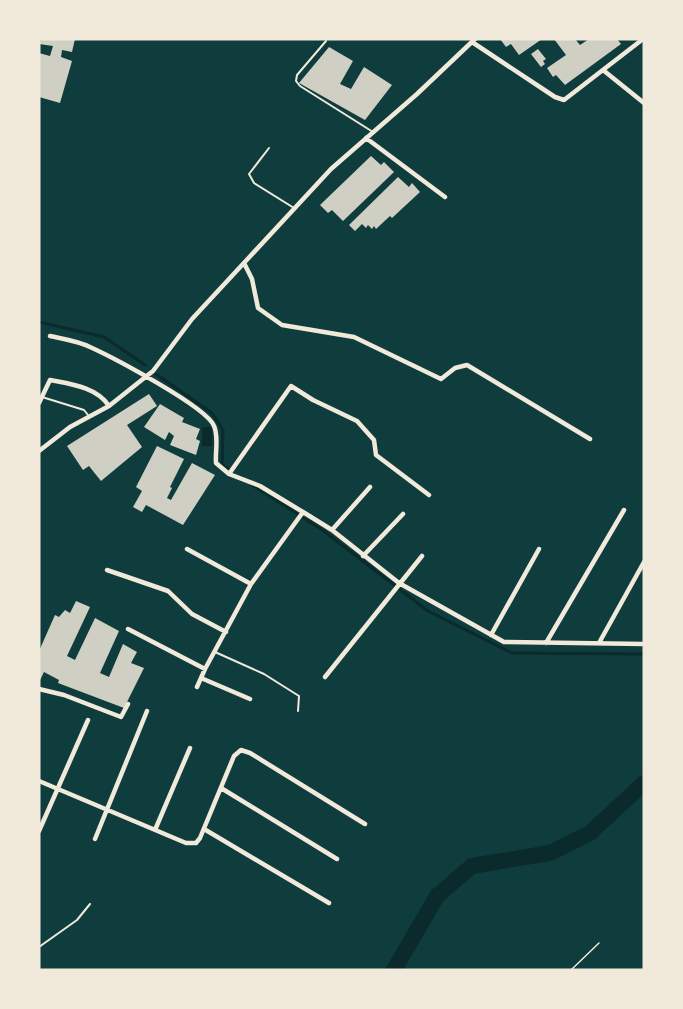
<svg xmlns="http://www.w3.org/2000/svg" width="683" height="1009" font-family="'Exo 2',sans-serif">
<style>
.water{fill:#0a2a2b}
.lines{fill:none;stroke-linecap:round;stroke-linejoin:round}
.stream{stroke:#0a2a2b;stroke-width:3}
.river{stroke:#0a2a2b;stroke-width:16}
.building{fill:#cfcfc3}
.path{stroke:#f1e9da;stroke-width:1.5}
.service{stroke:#f1e9da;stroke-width:2}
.minor{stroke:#f1e9da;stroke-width:4.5}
</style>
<rect width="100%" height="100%" fill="#0f3d3e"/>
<path class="water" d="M202 427H212V446H202Z"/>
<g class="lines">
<path class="stream" d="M39 322 104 337 145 365
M156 374 212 413 223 430 222 465 228 469
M252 485 321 529 428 611 512 653 644 654"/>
<path class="river" d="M394 970 437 896 472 866 550 853 590 833 644 783"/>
</g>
<path class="building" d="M41 39H75L72 52 62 50 61 57 72 61 60 103 39 97V53L50 56 53 46 39 44Z
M500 39H542L519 55 511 44 506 47Z
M554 39H575L580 45 589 39H617L621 44 565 85 556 75 553 77 547 68 566 55Z
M329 47 353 61 340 84 351 89 364 67 392 85 365 120 299 83Z
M538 49 546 59 543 61 545 64 541 67 531 54Z
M371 156 381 165 384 162 394 172 343 221 332 210 328 213 320 205Z
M398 177 409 187 412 183 420 192 392 218 390 216 376 229 374 226 372 229 368 225 366 228 362 224 355 231 349 225Z
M149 394 157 406 127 425 142 447 101 481 89 466 83 470 67 446Z
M160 404 184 418 182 422 200 429 196 439 200 441 196 455 170 445 174 436 169 432 165 440 144 427Z
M157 446 184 459 170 487 172 488 167 498 171 500 192 463 215 475 183 525 146 505 142 512 133 507 142 491 136 487Z
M76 601 90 607 67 656 75 660 95 618 119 631 100 673 109 677 123 644 137 652 131 663 144 668 124 708 58 683 59 680 44 672 39 682V651L55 615 59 617 65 610 70 613Z"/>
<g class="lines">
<path class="path" d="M571 970 599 943"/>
<path class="service" d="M326 41 297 75 296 81 300 86 373 132
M269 148 249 174 254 183 294 208
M42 397 84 410 88 415
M215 652 264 674 299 696 298 711
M39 947 77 920 90 904"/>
<path class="minor" d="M472 42 555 97 564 100 643 39
M603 70 644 103
M366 138 445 197
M244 263 252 279 258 308 282 325 354 337 441 379 455 368 467 365 590 439
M50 336C63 339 78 341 90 347 112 357 207 407 214 426 219 437 215 451 216 463L229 474 260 486 303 512 251 584 187 549
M39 403 50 380C70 384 97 387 109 406
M39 451 70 427 109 406 153 371 192 319 331 169 417 94 475 39
M229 474 291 386 313 400 357 421 374 440 376 455 429 495
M303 512 332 530 399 583 504 642 644 644
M332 530 370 487
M363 556 403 514
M107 570 168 591 192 614 226 632
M128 629 205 669 251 584
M491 635 539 549
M546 643 624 510
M599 643 644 562
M325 677 422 556
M201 678 250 699
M197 687 205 669
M39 689 64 695 121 717 128 704
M39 781 186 843H196L200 838 234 756 241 750 250 753 365 824
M221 788 337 859
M204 829 329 903
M155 830 190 748
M39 831 88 720
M95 839 147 711"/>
</g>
<rect width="683" height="1009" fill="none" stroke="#f1e9da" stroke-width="81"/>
</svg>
